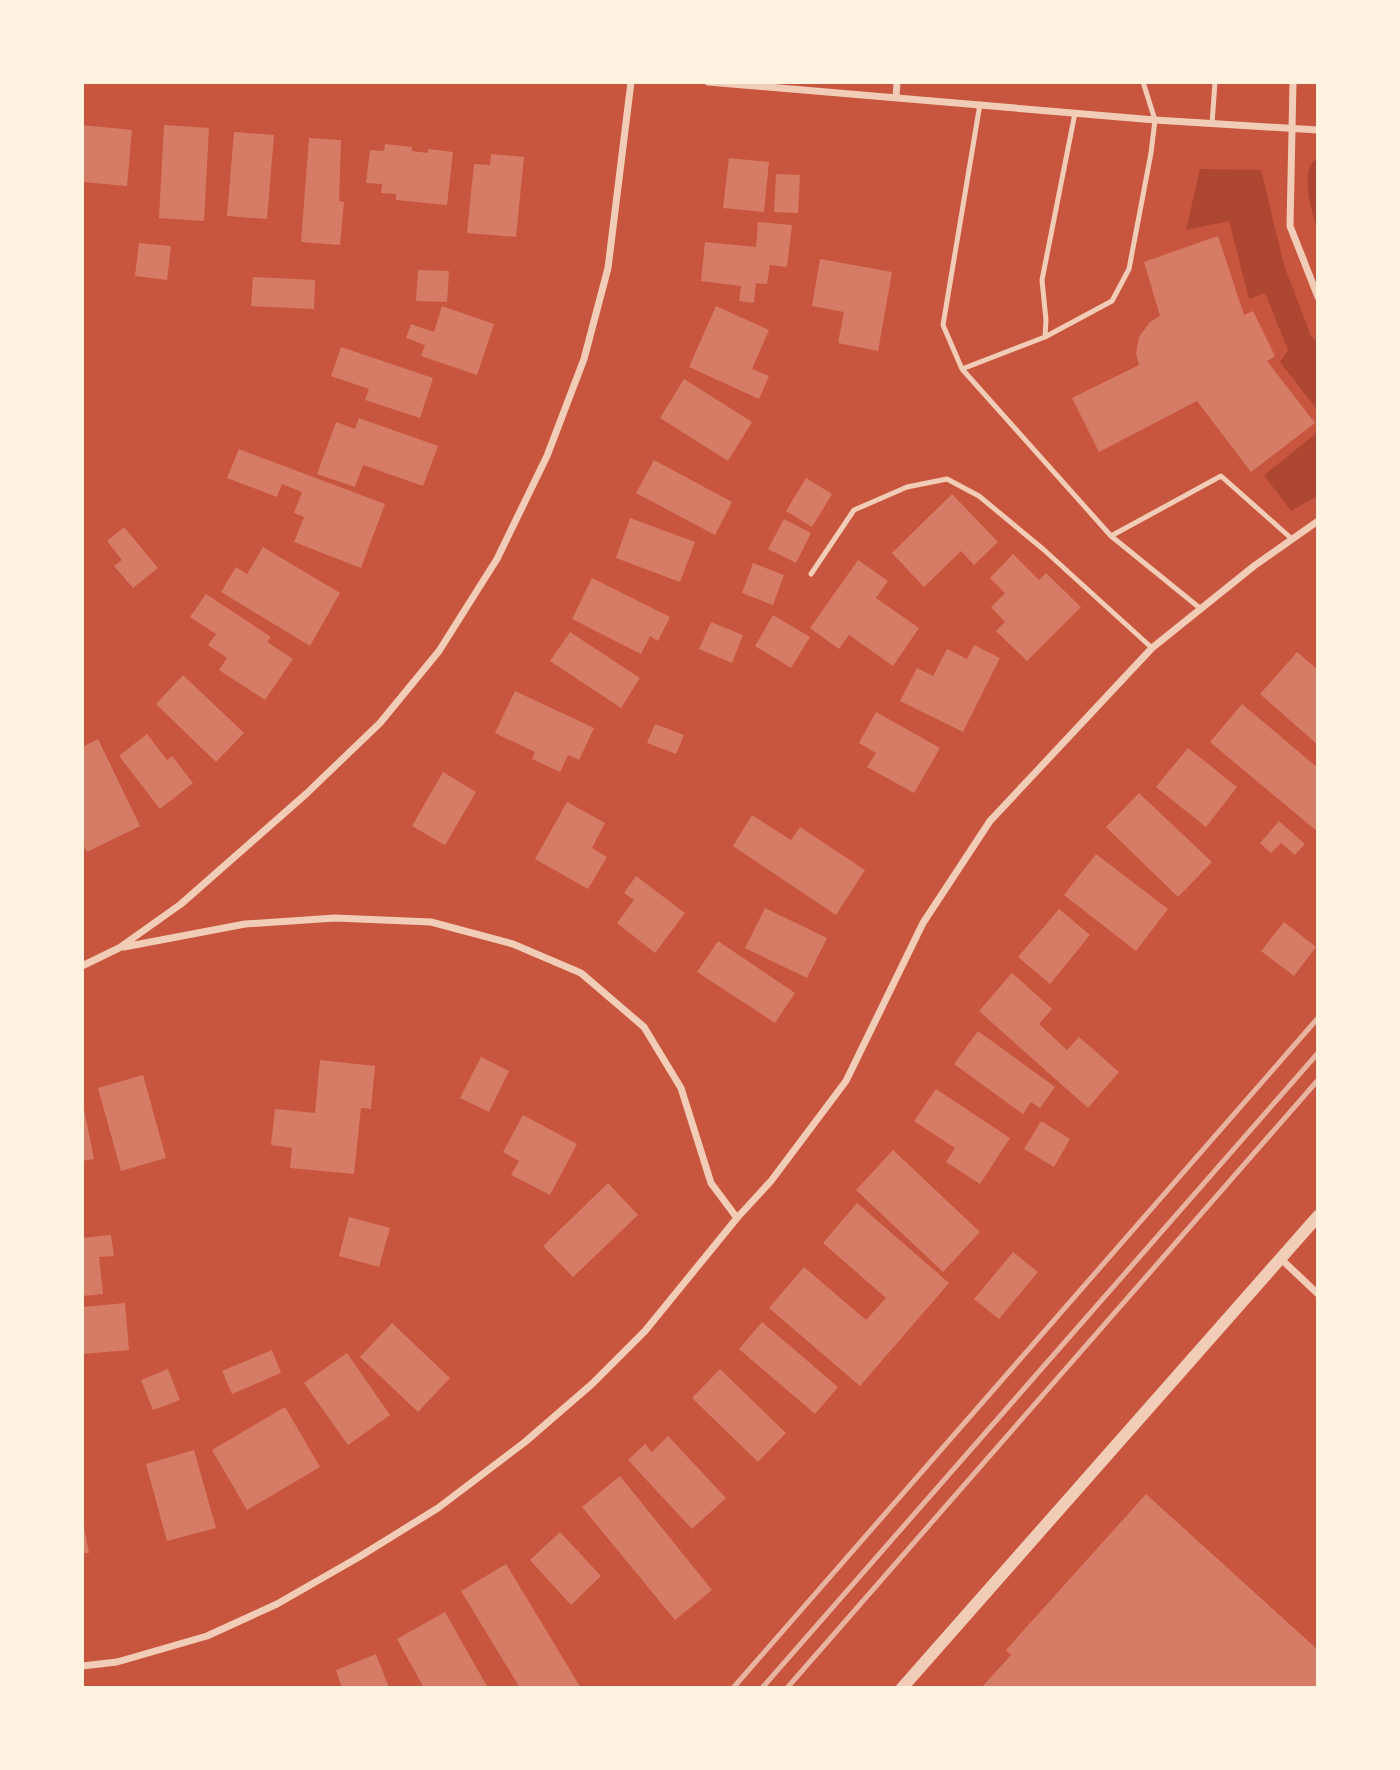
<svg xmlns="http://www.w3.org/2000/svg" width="1400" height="1770" font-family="'Noto Sans',sans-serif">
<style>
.green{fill:#ae4732}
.building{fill:#d67c66}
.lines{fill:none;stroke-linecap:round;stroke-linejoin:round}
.service{stroke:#f1ccb7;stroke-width:5}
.minor{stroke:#f1ccb7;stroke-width:7}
.tertiary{stroke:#f1ccb7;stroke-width:12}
.rail{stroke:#e9b49f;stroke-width:5}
</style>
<rect width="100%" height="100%" fill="#c8553d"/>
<path class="green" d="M1318 158V233C1313 214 1297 169 1318 158Z
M1200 169 1261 170 1284 265 1311 336 1318 343V411L1280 362 1288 350 1265 293 1249 299 1229 221 1186 230Z
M1318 432V496L1291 511 1264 475Z"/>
<path class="building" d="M82 125 132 130 127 186 82 182Z
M164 125 209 128 204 221 159 218Z
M234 132 274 135 267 219 227 216Z
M309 138 341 140 339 201 344 202 340 245 301 242Z
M385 144 412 147V151L428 153V149L453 152 447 205 396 200V194L381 193 382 184 366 183 370 150 384 151Z
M491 154 524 157 516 237 467 233 474 164 490 165Z
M729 158 769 162 764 212 723 208Z
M776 174 800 175 798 213 774 212Z
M758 222 792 225 787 267 770 265 767 284 756 283 754 303 739 301 741 286 701 281 705 242 756 247Z
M1218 236 1244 315 1253 311 1275 356 1267 361 1315 423 1251 472 1197 401 1099 452 1072 398 1139 365 1136 353 1139 337 1150 322 1160 316 1144 262Z
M139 243 171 246 167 280 135 276Z
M820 259 892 272 878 351 838 343 844 312 812 306Z
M418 270 449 271 447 302 416 301Z
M253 277 315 280 314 309 251 306Z
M442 306 494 324 477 375 421 356 425 345 406 338 411 324 434 332Z
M716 306 769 330 752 369 769 376 759 399 689 367Z
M341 347 433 378 420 418 365 400 369 389 331 376Z
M684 379 752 422 728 461 660 418Z
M359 418 438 446 423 486 363 465 355 487 317 474 336 422 355 429Z
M239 449 385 504 361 568 294 542 304 517 294 513 302 492 282 484 277 497 227 478Z
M654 460 732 502 715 535 636 493Z
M806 478 832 494 812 527 786 511Z
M952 494 998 542 974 565 961 551 924 587 892 553Z
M630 518 695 542 680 582 616 558Z
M784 519 811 533 796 563 768 549Z
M124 527 158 568 133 588 114 566 122 560 107 541Z
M263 547 340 593 310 646 221 592 236 567 247 574Z
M1013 554 1039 580 1046 573 1081 607 1027 661 996 631 1005 622 991 607 1005 593 990 578Z
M858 560 888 581 876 598 919 628 893 666 849 635 839 649 810 628Z
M753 563 784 575 773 605 742 593Z
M592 578 670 617 658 641 650 636 641 654 572 619Z
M206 594 271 637 267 642 293 659 265 700 219 670 227 658 208 645 216 634 190 617Z
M773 615 810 637 791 668 755 646Z
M711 622 743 635 732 663 699 649Z
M570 632 640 678 621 708 550 661Z
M974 645 1000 658 963 732 900 701 917 668 933 676 947 649 967 659Z
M1297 652 1318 670V745L1260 694Z
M183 675 244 733 216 762 156 704Z
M515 691 594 728 579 760 568 755 560 772 532 759 535 752 495 733Z
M1242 704 1318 768V832L1210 742Z
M876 712 940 748 914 793 867 767 876 753 859 743Z
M655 724 684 735 676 754 647 743Z
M147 734 167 760 172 756 193 783 160 809 119 756Z
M98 739 140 826 87 852 82 842V747Z
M1188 748 1237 787 1206 827 1156 787Z
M443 772 476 792 445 845 412 826Z
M1139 793 1212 862 1178 897 1106 827Z
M567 802 605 823 592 848 607 857 588 889 535 859Z
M752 815 791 840 800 827 865 870 836 915 733 846Z
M1279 821 1305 844 1295 855 1281 843 1271 853 1260 843Z
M1096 854 1168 909 1136 951 1064 895Z
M636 876 685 913 655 953 617 923 634 900 624 893Z
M765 908 827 938 807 978 745 948Z
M1059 909 1090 935 1050 984 1018 957Z
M1284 922 1316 947 1294 976 1261 951Z
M718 941 795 993 775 1023 697 972Z
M1012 973 1052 1009 1039 1024 1067 1050 1079 1037 1119 1072 1088 1108 979 1011Z
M978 1031 1055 1087 1040 1108 1031 1102 1023 1114 954 1064Z
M481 1057 509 1071 489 1112 460 1098Z
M320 1060 375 1066 371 1109 361 1108 354 1174 290 1168 292 1148 271 1145 275 1109 315 1113Z
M143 1075 166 1158 121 1171 98 1088Z
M936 1089 1010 1138 980 1184 946 1162 955 1148 914 1121Z
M82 1099 94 1159 82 1161Z
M523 1115 577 1144 550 1195 511 1175 519 1161 503 1152Z
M1041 1121 1070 1139 1054 1167 1024 1149Z
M893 1150 980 1232 943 1272 856 1190Z
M608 1183 638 1215 573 1277 543 1246Z
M857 1203 949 1283 860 1386 769 1308 804 1267 866 1320 886 1298 823 1243Z
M349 1217 390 1228 379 1267 339 1256Z
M111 1235 114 1256 99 1257 103 1294 82 1296V1238Z
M1013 1252 1038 1272 999 1319 974 1299Z
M125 1303 129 1350 82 1354V1307Z
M762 1322 838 1387 815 1414 739 1349Z
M392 1323 450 1378 418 1412 360 1357Z
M272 1350 281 1373 232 1394 222 1371Z
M347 1353 390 1415 348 1445 304 1383Z
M168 1369 180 1400 153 1410 141 1380Z
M720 1369 786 1433 758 1462 692 1398Z
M285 1407 320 1467 247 1510 212 1450Z
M668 1436 726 1498 692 1529 628 1460 645 1444 652 1452Z
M194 1450 216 1528 167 1541 146 1464Z
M620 1476 712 1590 675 1620 582 1507Z
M1146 1494 1318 1650V1688H981L1011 1655 1006 1650Z
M82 1517 89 1553H82Z
M560 1532 601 1576 571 1605 530 1560Z
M506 1564 581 1688H520L461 1591Z
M445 1612 488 1688H424L397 1639Z
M376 1654 389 1688H342L336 1670Z"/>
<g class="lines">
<path class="service" d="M980 104 943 325 962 369 1111 536 1221 476 1292 539
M1212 124 1215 82
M1045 337 1046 320 1042 280 1075 113
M962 369 1045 337 1112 301 1129 269 1151 153 1155 120 1143 82
M1111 536 1201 609
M811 574 854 510 907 487 947 479 979 496 1043 549 1152 648"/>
<path class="minor" d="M708 82 1155 120 1318 130
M1293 82 1290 226 1318 297
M896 97 897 82
M124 947 245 924 335 918 431 922 513 944 581 973 644 1027 681 1088 711 1183 737 1218
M82 966 119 948 181 904 306 794 380 723 439 651 497 559 547 456 584 359 608 268 631 82
M1280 1258 1318 1294
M82 1666 117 1662 207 1636 277 1604 359 1557 438 1508 525 1442 592 1384 645 1331 737 1218 771 1181 846 1081 923 923 990 821 1152 648 1254 566 1318 521"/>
<path class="tertiary" d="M902 1688 1318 1216"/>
<path class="rail" d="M733 1688 1318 1018
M762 1688 1318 1053
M787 1688 1318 1080"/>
</g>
<rect width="1400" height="1770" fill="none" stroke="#fff3e0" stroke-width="168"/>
</svg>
